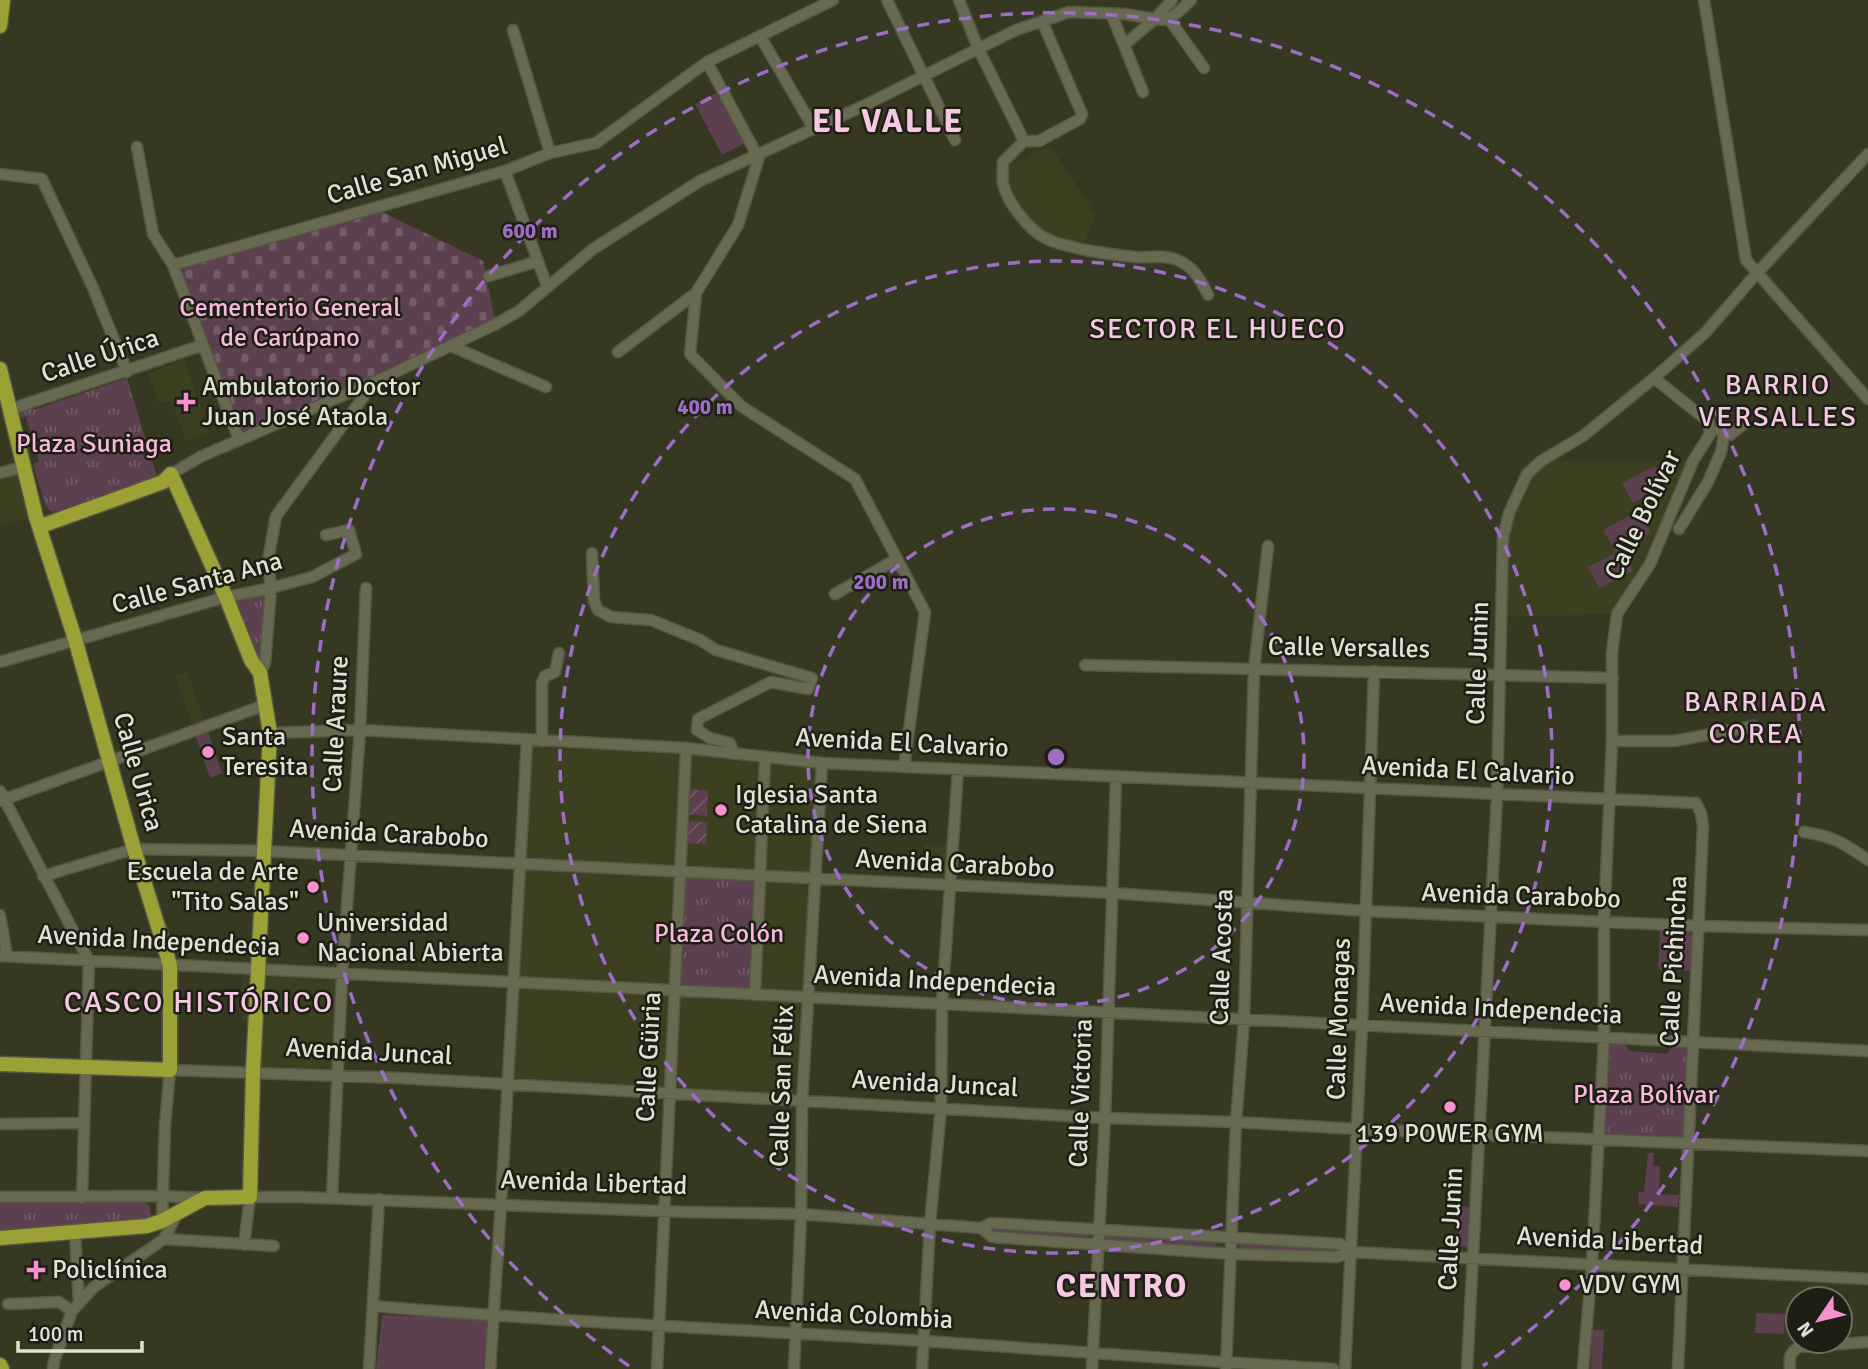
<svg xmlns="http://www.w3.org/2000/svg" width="1868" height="1369" font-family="Signika,sans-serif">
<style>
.built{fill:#3d3f21}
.grass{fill:#5c4050}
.cemetery{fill:url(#cemetery-stones)}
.park{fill:url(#park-tufts)}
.garden{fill:url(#garden-furrows)}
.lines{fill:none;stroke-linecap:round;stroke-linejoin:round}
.minor-casing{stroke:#555642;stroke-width:13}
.major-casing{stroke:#555642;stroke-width:17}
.minor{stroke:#676950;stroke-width:10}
.major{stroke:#9ca136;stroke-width:14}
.ring{fill:none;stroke:#9f6cc6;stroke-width:3.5;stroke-dasharray:12 9}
.poi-dot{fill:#f790cd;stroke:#1d1e14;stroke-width:2.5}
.labels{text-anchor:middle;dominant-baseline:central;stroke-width:5;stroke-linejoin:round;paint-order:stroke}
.street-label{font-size:26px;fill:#e1e2d4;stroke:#1d1e14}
.park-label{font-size:26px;fill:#fbb8de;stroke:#1d1e14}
.poi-label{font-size:26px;fill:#e1e2d4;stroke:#1d1e14;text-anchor:start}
.neighbourhood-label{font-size:28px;letter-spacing:2px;fill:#f6c9e2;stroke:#1d1e14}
.quarter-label{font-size:30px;letter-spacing:2px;fill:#f6c9e2;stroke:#1d1e14}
.district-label{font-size:33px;font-weight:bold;letter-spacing:2px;fill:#f6c9e2;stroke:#1d1e14}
.centre{fill:#9f6cc6;stroke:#1d1e14;stroke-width:3.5}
.ring-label{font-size:21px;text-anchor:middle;font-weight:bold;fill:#9f6cc6;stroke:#1d1e14;stroke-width:5;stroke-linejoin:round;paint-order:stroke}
</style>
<defs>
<pattern id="cemetery-stones" width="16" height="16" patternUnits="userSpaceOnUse" patternTransform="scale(1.75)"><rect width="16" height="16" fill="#5c4050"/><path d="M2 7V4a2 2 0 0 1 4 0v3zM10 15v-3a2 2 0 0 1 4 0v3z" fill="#735b68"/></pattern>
<pattern id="park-tufts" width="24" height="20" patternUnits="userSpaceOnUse" patternTransform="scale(1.75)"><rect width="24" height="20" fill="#5c4050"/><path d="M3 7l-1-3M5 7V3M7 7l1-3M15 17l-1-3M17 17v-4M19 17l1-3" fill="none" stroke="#735b68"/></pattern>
<pattern id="garden-furrows" width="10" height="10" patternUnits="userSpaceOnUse" patternTransform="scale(1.75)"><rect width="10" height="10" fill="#5c4050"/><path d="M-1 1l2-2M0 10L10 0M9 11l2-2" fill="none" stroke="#735b68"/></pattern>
</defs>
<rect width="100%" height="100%" fill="#363821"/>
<path class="built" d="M1050 145 1096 215 1084 243 1046 235 1026 216 1006 180 1009 166Z
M184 360 210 433 186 441 171 400 159 404 148 373Z
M1541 461H1693L1650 564 1617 614 1503 617 1509 513Z
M23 467 36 517 0 526V473Z
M187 671 222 773 210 778 175 675Z
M527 741 822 763 802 1102 508 1083Z
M925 844 949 845 947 879 923 878Z
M259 969 342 974 337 1073 254 1069Z
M242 973 255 974 254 1021 241 1020Z"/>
<path class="grass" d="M720 91 747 142 722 155 695 104Z
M1655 466 1666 486 1633 503 1622 483Z
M1639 511 1651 533 1622 549 1633 571 1599 588 1588 567 1616 553 1603 530Z
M206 726 222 773 210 778 194 731Z
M1660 930 1690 932 1692 936 1690 971 1658 969Z
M1648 1153H1654L1653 1166H1660L1659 1194 1679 1195 1678 1207 1638 1204 1639 1192H1644Z
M1461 1206 1471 1207 1467 1247 1458 1246Z
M991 1228 1088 1234 1090 1237 992 1234 989 1229Z
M1103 1236 1214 1242 1218 1247 1107 1240Z
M1241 1243 1337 1248 1340 1251 1240 1250 1238 1244Z
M1756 1313 1785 1314 1784 1334 1755 1333Z
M382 1315 488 1319 483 1369H376Z
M1592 1330H1604L1602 1369H1591Z"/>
<path class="cemetery" d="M374 208 483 261 496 324 239 440 173 265Z"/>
<path class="park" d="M127 378 157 477 54 512 50 511 45 504 33 464 39 461 26 417 18 418 16 410 30 405 33 410Z
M268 591 259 668 230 598Z
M686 876 759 882 752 991 679 986Z
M1609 1039 1623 1040 1629 1051 1667 1054 1675 1043 1688 1044 1685 1138 1600 1135Z
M0 1200 142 1201 149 1205 151 1216 146 1220 0 1234Z"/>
<path class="garden" d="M688 789 708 791 707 816 687 814Z
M688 821 707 822 706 844 686 843Z"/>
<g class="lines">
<g class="minor-casing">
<path id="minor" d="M887 0 955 140
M959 0 978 48 1024 141H1039L1080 119 1082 114 1042 21
M1704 0 1746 260 1868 399
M1111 13 1143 92
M1169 19 1204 68
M760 36 814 129
M1124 45 1155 19C1171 23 1180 10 1191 0
M707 62 757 155
M1024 141 1003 162C1003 169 1002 177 1003 184 1008 203 1028 229 1045 238 1065 248 1112 255 1135 257 1149 258 1163 254 1177 260 1193 266 1201 280 1208 295
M137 147 153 234 173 265 239 440
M550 153 596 143 707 62 833 0
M760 154 738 225 696 293 690 354 741 406 855 479 925 612 904 767
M505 171 547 286
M0 174 42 179 93 288 127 372
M173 265 505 171 550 153 513 30
M489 276 538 261
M451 346 546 387
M618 352 696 293
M11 409 203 345
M1719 430 1730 435 1745 423
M0 473 23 467
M171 474 202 456 379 380 496 324 519 311 593 249 700 181 863 106 1016 30 1069 12 1124 14 1155 19 1172 0
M1679 529 1708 482 1721 452 1724 434
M592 553 594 601 598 610 611 617 651 620 700 640 716 650 812 678 808 689 771 682 698 719 697 730 710 738 730 743 734 754
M835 594 897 559
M0 662 226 597 271 588 312 577 356 554 349 530 326 535
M1085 665 1613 678
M260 673 265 663 271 588 268 561 276 516 373 384
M270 733 360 730 686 748 822 763 1696 803 1701 813 1703 826 1678 1369
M542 741V683L545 676 555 672 559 653
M1612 741H1674L1754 726
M0 791 89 961 82 1198
M0 801 265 705
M1804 832C1832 836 1844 843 1868 860
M43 876 134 849 265 851 1112 893 1366 911 1698 926 1868 930
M0 915 7 956
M0 956 1868 1051
M755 995 765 757
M0 1124 83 1123
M0 1197 162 1196 204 1198
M332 1198 342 974 360 730 366 588
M162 1221 165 1125 170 1070 399 1078 1105 1118 1236 1122 1357 1129 1868 1151
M981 1228 992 1237 1231 1254 1337 1257 1351 1252 1868 1279
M75 1233 79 1303
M164 1239 274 1246
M244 1245 250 1197H297L685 1212 801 1214 981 1228 991 1223 1340 1244 1351 1252
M8 1304 59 1302 72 1311
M373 1306C556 1322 739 1329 922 1341 1059 1350 1195 1361 1333 1369
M53 1369 54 1361 72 1311 94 1287 164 1239 178 1212
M369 1369 379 1199
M490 1369 501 1204 527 741
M657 1369 686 748
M794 1369 801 1214 802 1102 822 763
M922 1369 930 1224 941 1108 942 1004 958 769
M1092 1369 1105 1118 1116 777
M1226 1369 1236 1122 1244 1021 1254 669 1268 546
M1345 1369 1362 1024 1374 671
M1467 1369 1497 795 1503 538 1509 513 1527 474 1541 461 1583 436 1654 378 1705 333 1757 273 1868 154
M1583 1369 1592 1264 1604 1037V922L1612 741V653L1617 614 1650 564 1693 461 1710 434 1709 422 1654 378
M1790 1369C1789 1358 1789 1353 1799 1347L1868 1342"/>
</g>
<g class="major-casing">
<path id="major" d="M0 26 3 0
M0 369 36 517 75 639 134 849 170 965V1070L0 1064
M0 1238 147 1226 162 1221 205 1198 250 1197 253 1071 270 733 260 673 251 660 226 597 171 474 163 482 41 526
M0 1365 2 1369"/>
</g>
<use href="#minor" class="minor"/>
<use href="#major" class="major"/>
</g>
<g class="ring">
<circle cx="1056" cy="757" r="248"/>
<circle cx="1056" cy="757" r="496"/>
<path d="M629 1366A744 744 0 1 1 1483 1366"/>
</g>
<g class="poi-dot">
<path d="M182.5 391.5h7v7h7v7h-7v7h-7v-7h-7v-7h7z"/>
<circle cx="208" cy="752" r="7"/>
<circle cx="721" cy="810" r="7"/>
<circle cx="313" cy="887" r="7"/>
<circle cx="303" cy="938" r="7"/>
<circle cx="1450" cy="1107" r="7"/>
<path d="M32.5 1259.5h7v7h7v7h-7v7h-7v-7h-7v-7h7z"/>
<circle cx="1565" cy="1285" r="7"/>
</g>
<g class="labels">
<g class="street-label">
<text transform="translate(417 171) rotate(-16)">Calle San Miguel</text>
<text transform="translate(100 356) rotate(-18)">Calle Úrica</text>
<text transform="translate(1643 515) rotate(-64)">Calle Bolívar</text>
<text transform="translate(197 583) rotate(-15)">Calle Santa Ana</text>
<text transform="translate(1349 648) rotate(1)">Calle Versalles</text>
<text transform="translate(1478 663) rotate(-88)">Calle Junin</text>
<text transform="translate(336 724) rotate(-87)">Calle Araure</text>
<text transform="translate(902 743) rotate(3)">Avenida El Calvario</text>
<text transform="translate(1468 771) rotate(3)">Avenida El Calvario</text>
<text transform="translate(138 772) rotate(74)">Calle Urica</text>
<text transform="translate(389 834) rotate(3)">Avenida Carabobo</text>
<text transform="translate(955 864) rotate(3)">Avenida Carabobo</text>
<text transform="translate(1521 896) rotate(2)">Avenida Carabobo</text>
<text transform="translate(159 941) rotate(3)">Avenida Independecia</text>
<text transform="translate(1222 957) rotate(-88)">Calle Acosta</text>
<text transform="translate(1674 961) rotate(-87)">Calle Pichincha</text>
<text transform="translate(935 981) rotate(3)">Avenida Independecia</text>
<text transform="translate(1501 1009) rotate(3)">Avenida Independecia</text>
<text transform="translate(1339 1019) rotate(-88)">Calle Monagas</text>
<text transform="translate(369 1052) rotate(3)">Avenida Juncal</text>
<text transform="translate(649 1057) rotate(-87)">Calle Güiria</text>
<text transform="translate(935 1084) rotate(3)">Avenida Juncal</text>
<text transform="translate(782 1086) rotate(-88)">Calle San Félix</text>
<text transform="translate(1081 1093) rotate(-88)">Calle Victoria</text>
<text transform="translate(594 1183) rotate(2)">Avenida Libertad</text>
<text transform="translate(1451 1229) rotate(-87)">Calle Junin</text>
<text transform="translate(1610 1241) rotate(3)">Avenida Libertad</text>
<text transform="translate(854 1315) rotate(3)">Avenida Colombia</text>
</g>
<g class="park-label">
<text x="290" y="308">Cementerio General<tspan x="290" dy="30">de Carúpano</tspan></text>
<text x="94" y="444">Plaza Suniaga</text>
<text x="719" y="934">Plaza Colón</text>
<text x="1645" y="1095">Plaza Bolívar</text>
</g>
<g class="poi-label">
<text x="202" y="387">Ambulatorio Doctor<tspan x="202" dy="30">Juan José Ataola</tspan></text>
<text x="222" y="737">Santa<tspan x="222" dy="30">Teresita</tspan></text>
<text x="735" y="795">Iglesia Santa<tspan x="735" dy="30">Catalina de Siena</tspan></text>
<text x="299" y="872" text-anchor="end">Escuela de Arte<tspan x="299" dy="30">"Tito Salas"</tspan></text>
<text x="317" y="923">Universidad<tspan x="317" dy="30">Nacional Abierta</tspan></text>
<text x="1450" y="1134" text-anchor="middle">139 POWER GYM</text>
<text x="52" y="1270">Policlínica</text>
<text x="1579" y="1285">VDV GYM</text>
</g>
<g class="neighbourhood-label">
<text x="1218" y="329">SECTOR EL HUECO</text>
<text x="1778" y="385">BARRIO<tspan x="1778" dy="32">VERSALLES</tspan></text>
<text x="1756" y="702">BARRIADA<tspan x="1756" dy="32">COREA</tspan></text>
</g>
<g class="quarter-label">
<text x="199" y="1002">CASCO HISTÓRICO</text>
</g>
<g class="district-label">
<text x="888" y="121">EL VALLE</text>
<text x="1122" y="1286">CENTRO</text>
</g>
</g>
<circle cx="1056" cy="757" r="10" class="centre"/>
<g class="ring-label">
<text x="530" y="238">600 m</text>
<text x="705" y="414">400 m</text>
<text x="881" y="589">200 m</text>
</g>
<g transform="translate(1819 1320) rotate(235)"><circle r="33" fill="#1d1e14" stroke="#6b6c61" stroke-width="2"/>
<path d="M0-5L12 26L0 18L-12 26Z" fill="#f790cd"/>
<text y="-10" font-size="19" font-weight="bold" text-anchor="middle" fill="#e1e2d4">N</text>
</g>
<path d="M18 1341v10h124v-10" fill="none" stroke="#e1e2d4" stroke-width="3.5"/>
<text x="28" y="1341" font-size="21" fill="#e1e2d4" stroke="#1d1e14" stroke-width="5" paint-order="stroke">100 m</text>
</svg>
